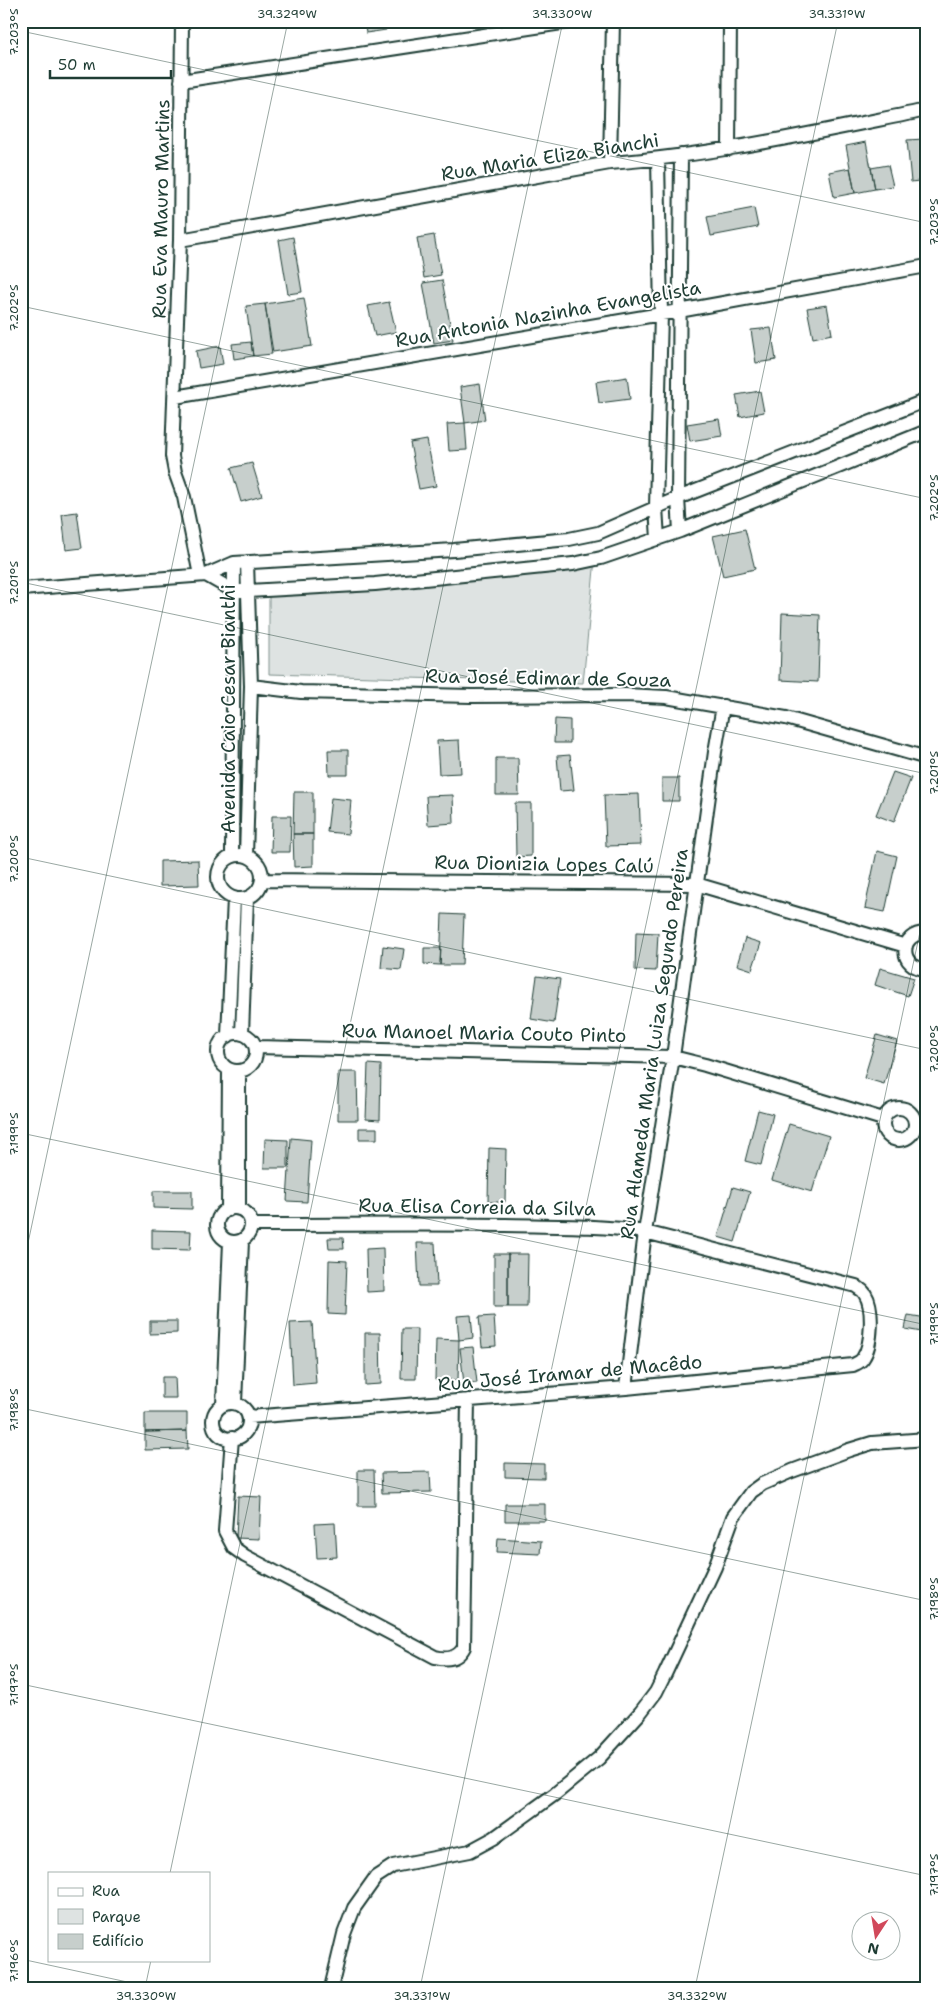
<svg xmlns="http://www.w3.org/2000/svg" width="948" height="2009" font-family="'Shantell Sans',sans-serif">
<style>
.green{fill:#dee3e2;stroke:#7e908b}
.building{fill:#c7cfcc;stroke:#1f3d34}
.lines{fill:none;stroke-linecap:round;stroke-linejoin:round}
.minor-casing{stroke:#1f3d34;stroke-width:16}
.minor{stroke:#fff;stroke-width:12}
.ticks{fill:none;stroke:#1f3d34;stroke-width:1;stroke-opacity:0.45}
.labels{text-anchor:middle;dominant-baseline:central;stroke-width:4;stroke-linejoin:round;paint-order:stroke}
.street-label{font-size:19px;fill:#1f3d34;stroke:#fff}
.neatline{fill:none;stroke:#1f3d34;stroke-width:2}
.ticks-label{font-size:12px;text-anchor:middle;fill:#1f3d34}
</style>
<rect width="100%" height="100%" fill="#fff"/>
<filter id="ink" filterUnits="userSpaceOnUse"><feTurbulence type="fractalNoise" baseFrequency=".02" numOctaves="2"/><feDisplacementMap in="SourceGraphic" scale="10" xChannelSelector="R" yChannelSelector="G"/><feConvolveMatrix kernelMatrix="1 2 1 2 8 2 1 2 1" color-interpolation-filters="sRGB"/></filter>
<g filter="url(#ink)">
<path class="green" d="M595 559 583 683 269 674V590Z"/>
<path class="building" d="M364 21H384L386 30 366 33Z
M924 139 927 180 911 182 907 140Z
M866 142 875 189 855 193 846 146Z
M888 165 893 186 875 189 871 168Z
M850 168 855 193 834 197 829 172Z
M754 208 758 227 711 236 707 217Z
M434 235 441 275 424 278 417 238Z
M293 237 302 292 288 294 279 240Z
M442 280 453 340 434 343 423 283Z
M304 298 312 346 273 352 265 304Z
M389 302 396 332 375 336 368 306Z
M265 304 272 354 253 356 246 306Z
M827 305 832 334 813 338 807 308Z
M771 328 776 360 756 363 751 330Z
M251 342 253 356 234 359 232 344Z
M220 346 223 364 199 368 196 351Z
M627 377 630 399 599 403 596 382Z
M480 384 485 420 465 423 460 387Z
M760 391 764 412 740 417 736 395Z
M719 419 722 436 690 441 687 424Z
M465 423 467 450 449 451 447 424Z
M427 440 436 486 419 489 410 443Z
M252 463 262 496 241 502 231 468Z
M77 512 82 548 66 550 62 514Z
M745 529 755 569 723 576 713 536Z
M782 613 820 615 818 682 780 680Z
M555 719 570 720V743H554Z
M459 740 461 773 439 774 437 741Z
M328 750H348V775H329Z
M570 755 574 790 560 791 557 756Z
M496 758H518L519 795H496Z
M893 772 911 778 894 822 876 815Z
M662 778H679V801H662Z
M294 792H313V834H293Z
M639 794 641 845 606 846 604 795Z
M453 795 454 823 428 825 426 796Z
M331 798 351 800 348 834 327 832Z
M515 803H531V856L516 857Z
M272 816H291L290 852H271Z
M293 834H313V866L294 867Z
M877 851 897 856 885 912 865 908Z
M198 860 199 885 160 886V861Z
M442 914 464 915 462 965H440Z
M636 932 658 933 656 971 635 970Z
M745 938 761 943 752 970 737 965Z
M383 946 404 949 401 970 381 968Z
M424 948H441L440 965 424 964Z
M880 968 914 978 908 996 875 985Z
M537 976 560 979 554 1023 531 1019Z
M877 1035 897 1041 884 1084 864 1078Z
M368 1064 381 1065 380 1120 366 1119Z
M338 1072H357L358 1120H338Z
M758 1110 773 1114 761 1165 745 1161Z
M789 1124 829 1136 812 1192 772 1180Z
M359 1128H377V1139H359Z
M291 1138 311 1140 307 1202 287 1201Z
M265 1139 288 1140V1168H264Z
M489 1148 506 1149 505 1202H488Z
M733 1187 750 1192 735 1242 718 1237Z
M153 1191H192V1209L153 1208Z
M152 1230 191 1231 190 1250 152 1249Z
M328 1238H343L344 1249H329Z
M417 1243H435L437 1286H419Z
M383 1248 384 1291 367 1292 366 1249Z
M494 1254H508V1307H494Z
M508 1254H528L527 1307H508Z
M329 1260 347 1261 345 1315 328 1314Z
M471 1315 473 1338 459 1340 457 1316Z
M908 1315 927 1318V1333L905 1329Z
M494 1316 496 1346 482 1347 479 1317Z
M150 1321H177V1333L150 1334Z
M312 1322 316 1383 293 1385 290 1323Z
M402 1329H417L416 1379H401Z
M365 1333H380L381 1384 365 1385Z
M436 1339 459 1340 458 1380H435Z
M473 1347 477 1383 464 1384 460 1348Z
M162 1377H175L176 1398H162Z
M145 1413H187V1431L145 1432Z
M187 1431 188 1449 145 1450V1432Z
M505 1463 544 1464V1478L505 1477Z
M358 1470H374L375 1506H358Z
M430 1472 431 1492 382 1493 381 1473Z
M238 1496 261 1497 259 1539 236 1538Z
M505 1504H545V1521H505Z
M335 1523 337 1557 317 1558 315 1524Z
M498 1538 541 1541 540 1554 497 1552Z"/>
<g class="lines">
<g class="minor-casing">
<path id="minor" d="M182 21 180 240 172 456 175 472 184 497 200 575
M181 81 575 21
M729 149 730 21
M658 159 661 314 656 507 658 539
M610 163 613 21
M180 240 610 163C717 155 822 131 927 110
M175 397 679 311 927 266
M680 531 678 498 681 155
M206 575 234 591H248L375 584 573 564 601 558 680 531 927 431
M21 589 206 575 234 563 454 550 569 539 598 533 678 498 927 400
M251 686 301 692 471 696 625 695 666 697 786 718 927 758
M218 877a22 22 0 1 1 44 0a22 22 0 1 1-44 0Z
M232 856 234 563
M246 856 251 686 247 562
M262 880 696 884 906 946
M927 933C898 932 898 969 927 969
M218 1052a19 19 0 1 1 38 0a19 19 0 1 1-38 0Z
M242 1034 247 898
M228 1036 234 898
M256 1047 673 1057 705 1065 883 1119
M883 1124a16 16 0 1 1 32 0a16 16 0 1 1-32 0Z
M217 1225a17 17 0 1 1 34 0a17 17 0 1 1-34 0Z
M239 1209V1071
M228 1210 229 1070
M626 1388 645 1232 673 1057 715 752 723 706
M235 1403 242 1241
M213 1421a18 18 0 1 1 36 0a18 18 0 1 1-36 0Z
M223 1405 230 1242
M249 1417 626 1388 853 1365C857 1363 861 1362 863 1358 872 1345 874 1308 865 1294 863 1290 859 1289 856 1286L645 1232C599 1225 552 1226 505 1225 421 1224 336 1225 251 1225
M232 1438 225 1531 234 1548 245 1556 435 1657C447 1660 458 1659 464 1647L468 1400
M331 1988 344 1934 354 1908 376 1877 393 1866 470 1851 494 1838 555 1794 599 1758 640 1713 656 1692 665 1674 715 1567 733 1517 751 1492 762 1484 792 1471 849 1450 872 1443 927 1439"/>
</g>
<use href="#minor" class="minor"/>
</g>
</g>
<path class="ticks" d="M21 31 927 223M21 306 927 499M21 582 927 774M21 857 927 1050M21 1133 927 1325M21 1276 288 21M21 1408 927 1601M21 1684 927 1876M170 1873 563 21M21 1959 155 1988M145 1988 151 1960M420 1988 838 21M695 1988 927 899"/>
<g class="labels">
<g class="street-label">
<text transform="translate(550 157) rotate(-9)">Rua Maria Eliza Bianchi</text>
<text transform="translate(161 209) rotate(-89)">Rua Eva Mauro Martins</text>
<text transform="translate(548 314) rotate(-10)">Rua Antonia Nazinha Evangelista</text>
<text transform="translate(548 678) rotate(1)">Rua José Edimar de Souza</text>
<text transform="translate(228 709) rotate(-90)">Avenida Caio Cesar Bianthi</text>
<text transform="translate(544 864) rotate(1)">Rua Dionizia Lopes Calú</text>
<text transform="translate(484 1033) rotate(1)">Rua Manoel Maria Couto Pinto</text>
<text transform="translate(654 1044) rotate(-82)">Rua Alameda Maria Luiza Segundo Pereira</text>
<text transform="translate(477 1207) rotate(1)">Rua Elisa Correia da Silva</text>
<text transform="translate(570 1373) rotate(-5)">Rua José Iramar de Macêdo</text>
</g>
</g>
<rect width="948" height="2009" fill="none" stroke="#fff" stroke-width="55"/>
<rect x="48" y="1872" width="162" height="90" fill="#ffffff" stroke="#a5b1ae"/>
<rect x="58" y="1888" width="25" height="8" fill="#ffffff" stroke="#a5b1ae"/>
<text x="92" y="1896" font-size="15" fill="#1f3d34">Rua</text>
<rect x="58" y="1909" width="25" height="15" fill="#dee3e2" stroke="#a5b1ae"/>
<text x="92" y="1922" font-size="15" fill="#1f3d34">Parque</text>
<rect x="58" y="1934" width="25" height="15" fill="#c7cfcc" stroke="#a5b1ae"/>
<text x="92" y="1946" font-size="15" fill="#1f3d34">Edifício</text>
<g transform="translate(876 1936) rotate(192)"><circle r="24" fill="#ffffff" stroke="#a5b1ae"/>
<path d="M0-4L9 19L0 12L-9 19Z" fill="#d1495b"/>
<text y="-8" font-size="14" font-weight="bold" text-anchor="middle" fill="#1f3d34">N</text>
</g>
<path d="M50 70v8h121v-8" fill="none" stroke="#1f3d34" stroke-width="2.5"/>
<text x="58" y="70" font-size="15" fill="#1f3d34" stroke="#ffffff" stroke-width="4" paint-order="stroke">50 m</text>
<rect x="28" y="28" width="892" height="1954" class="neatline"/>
<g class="ticks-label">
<text x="287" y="18">39.329°W</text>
<text x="562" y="18">39.330°W</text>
<text x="837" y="18">39.331°W</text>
<text transform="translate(14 32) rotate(-90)" y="4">7.203°S</text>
<text transform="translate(934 222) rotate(-90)" y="4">7.203°S</text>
<text transform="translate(14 308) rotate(-90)" y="4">7.202°S</text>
<text transform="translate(934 498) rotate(-90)" y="4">7.202°S</text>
<text transform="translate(14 583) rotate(-90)" y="4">7.201°S</text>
<text transform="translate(934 773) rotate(-90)" y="4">7.201°S</text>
<text transform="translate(14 859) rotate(-90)" y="4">7.200°S</text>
<text transform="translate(934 1049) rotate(-90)" y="4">7.200°S</text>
<text transform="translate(14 1134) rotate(-90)" y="4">7.199°S</text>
<text transform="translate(934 1324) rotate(-90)" y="4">7.199°S</text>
<text transform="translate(14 1410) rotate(-90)" y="4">7.198°S</text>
<text transform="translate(934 1599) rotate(-90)" y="4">7.198°S</text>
<text transform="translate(14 1685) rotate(-90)" y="4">7.197°S</text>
<text transform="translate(934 1875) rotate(-90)" y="4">7.197°S</text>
<text transform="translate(14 1961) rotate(-90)" y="4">7.196°S</text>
<text x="146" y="2000">39.330°W</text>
<text x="422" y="2000">39.331°W</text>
<text x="697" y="2000">39.332°W</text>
</g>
</svg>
